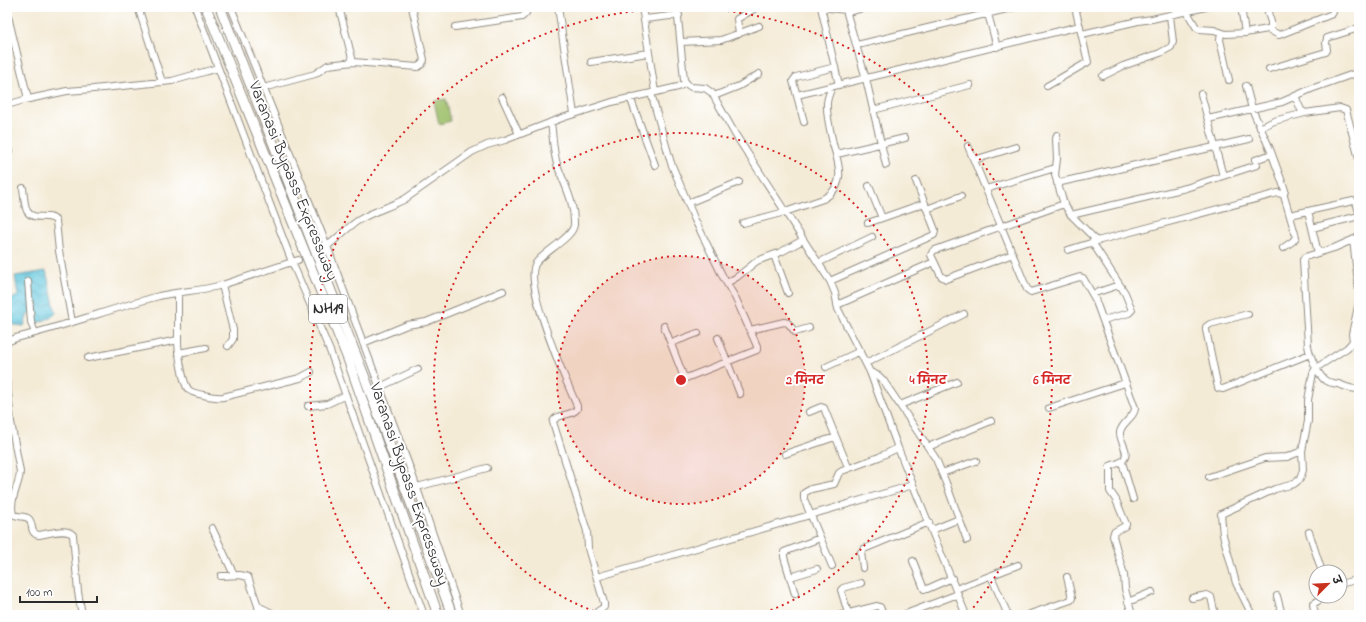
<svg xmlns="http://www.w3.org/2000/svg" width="1366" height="622" font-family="'Indie Flower','Playpen Sans Deva',sans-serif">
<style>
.pitch{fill:#9ebf69;stroke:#64754a}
.water{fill:url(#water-waves);stroke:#467884}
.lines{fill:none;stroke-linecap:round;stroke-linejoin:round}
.minor-casing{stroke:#908b81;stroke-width:8}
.highway-casing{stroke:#908b81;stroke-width:11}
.minor{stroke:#fff;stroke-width:6}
.highway{stroke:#fff;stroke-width:9}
.ring{fill:none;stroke:#d62828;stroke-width:2;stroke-dasharray:2 4}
.labels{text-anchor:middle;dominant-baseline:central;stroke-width:4;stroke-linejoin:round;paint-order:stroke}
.shield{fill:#fff;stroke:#6b6b6b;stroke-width:1}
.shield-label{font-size:16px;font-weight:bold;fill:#2b2b2b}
.street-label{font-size:17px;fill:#2b2b2b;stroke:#fff}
.centre{fill:#d62828;stroke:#fff;stroke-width:2}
.ring-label{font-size:12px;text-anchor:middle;font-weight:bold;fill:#d62828;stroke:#fff;stroke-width:4;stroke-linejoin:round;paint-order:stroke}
</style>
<defs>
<pattern id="water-waves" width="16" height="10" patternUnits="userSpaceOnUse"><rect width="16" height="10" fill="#60c6dd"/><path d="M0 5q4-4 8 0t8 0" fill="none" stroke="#4fa1b3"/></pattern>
</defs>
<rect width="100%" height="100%" fill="#fff"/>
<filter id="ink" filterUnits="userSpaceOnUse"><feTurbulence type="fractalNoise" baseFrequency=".025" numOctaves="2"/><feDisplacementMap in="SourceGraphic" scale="8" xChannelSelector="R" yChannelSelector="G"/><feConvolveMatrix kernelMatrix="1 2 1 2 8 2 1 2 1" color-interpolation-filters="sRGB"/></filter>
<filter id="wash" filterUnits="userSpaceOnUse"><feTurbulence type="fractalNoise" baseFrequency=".012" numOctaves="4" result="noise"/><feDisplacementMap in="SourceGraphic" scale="16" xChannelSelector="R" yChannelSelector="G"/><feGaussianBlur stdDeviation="0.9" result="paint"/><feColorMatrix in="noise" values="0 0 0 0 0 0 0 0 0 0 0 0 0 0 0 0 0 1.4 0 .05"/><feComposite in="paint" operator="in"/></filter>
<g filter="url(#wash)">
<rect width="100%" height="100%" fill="#f4ebd7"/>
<path class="pitch" d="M446 99 451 121 439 124 434 101Z"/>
<path class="water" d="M46 271 56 313 50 318 37 323 34 312 28 314 24 326 14 325 11 320 9 300 18 296 15 276Z"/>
</g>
<g filter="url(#ink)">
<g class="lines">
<g class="minor-casing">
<path id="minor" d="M138 7 162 82
M195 7 292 262 330 351 424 615
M231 7 327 246 411 471 461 615
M558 7 574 114
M642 7 655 92
M677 7 684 80 688 85 691 87 705 88 712 93 735 134 830 281 835 293 838 309 870 372 898 448 966 615
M821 7 839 85
M821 7 846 10
M845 7 866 79 886 165
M1241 7 1245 33
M7 12 28 99
M847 12 867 7
M1187 12 1196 27 1199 29 1214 30 1226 34 1245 33 1268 29 1279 35 1332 14 1333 12V7
M988 14 997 47
M645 19 679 15
M455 27 522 17 526 13 527 7
M1271 30V22L1268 13 1270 9 1275 7
M1221 33 1220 40 1229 80
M739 34 737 19 757 7
M1082 34 1138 21 1152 19 1206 7
M681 42 721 40 759 26
M857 45 1015 7
M353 62 418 67 422 64 424 60 412 7
M591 62 648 53
M1269 69 1326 52 1327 50 1326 43 1327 38 1359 28
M1103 76 1123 66 1160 53 1171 47 1173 42 1170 16
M1047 86 1088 62 1075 7
M1246 86 1252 109 1270 149 1285 190 1284 194
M263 88 315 74 328 65 353 62 339 7
M651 93 671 163 694 218 723 277 736 299 757 346V350L686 378 683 375 664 326
M1201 94 1223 176
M797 95 1080 26
M714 96 739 86 759 74
M1295 96 1301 110 1305 113 1340 108 1346 110 1359 159
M502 97 519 134
M630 97 655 165
M7 105 24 100 67 91 93 89 172 81 218 68
M873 110 970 85
M1208 119 1282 102 1311 89 1359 72
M551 122C553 136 553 154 558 167 565 186 575 203 574 225 573 237 544 252 536 263 522 282 567 383 577 406V409C571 417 556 413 553 422L587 531 588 548 604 603V607L597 612V615
M804 122 793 81 796 77 835 67
M1260 128 1274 121 1305 113
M1057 135 1056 139 1057 159 1055 175 1064 204
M7 141 9 151
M968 146 1027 289 1031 292 1080 277 1083 278 1095 299 1135 408C1135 417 1122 422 1120 432 1119 441 1130 451 1124 459 1122 463 1114 464 1110 466V491L1116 500 1126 524 1125 526 1114 532 1113 536 1124 575 1125 589 1132 615
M837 154 905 138
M974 160 1016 147
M1255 160 1272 154
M1057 183 1249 139
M869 186 882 218
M23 188C24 195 24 204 27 211 34 222 49 212 56 221L59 251 72 322
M986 189 1055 168
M688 203 739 182
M927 209 961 196
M1308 211 1318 253
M1071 215 1186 188 1257 165
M1290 215 1353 201 1356 202 1359 212
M743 223 785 212 823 199C847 186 839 164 833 144 831 133 826 115 827 104 827 98 830 92 832 87
M868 223 925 203
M1312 228 1359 216
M1359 237 1334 248 1305 257 1303 260 1308 345C1309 354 1318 376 1326 381 1330 383 1334 383 1338 384 1346 386 1350 390 1359 389
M1353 240 1359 291
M1092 242 1125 293 1132 310 1129 313 1103 320
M322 250C335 241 345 229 359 220 373 211 390 207 405 199L472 152 487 145 505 140 562 118 612 102 678 87 686 83
M1068 250 1097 241 1278 193 1282 194 1284 196 1296 237 1293 241 1283 248
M1013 254 946 279 941 276 931 255 933 251 935 250 1064 204 1071 215 1097 241
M774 255 788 293
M818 263 872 237
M28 281 31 322 35 333
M830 281 934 235 935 230 916 181
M727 283 737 277 757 261 781 252 803 240
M222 285 233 330V339L228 346
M1092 294 1119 285
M837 305 934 262
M1248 314 1210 324 1206 327V330L1218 388 1223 389 1310 354
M750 330 784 322 788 323 795 332 809 328
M718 338 740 394
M178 340C178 350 182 381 188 389 191 394 217 398 223 397L300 378 311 372
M1353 341 1352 334 1359 302
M7 342 16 338C64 326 111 309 159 296 180 291 201 291 222 285L298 260
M363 343 407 325 426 322 503 291
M671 343 698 333
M178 353 206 348
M88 358 178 340V293
M866 363 964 314
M826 367 860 351
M870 372 879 376 883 380 936 459 946 483 967 540
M7 383 11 422 20 472C19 486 9 500 13 514 18 518 25 515 29 519 34 525 29 533 39 535 48 534 66 527 73 535L78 592 82 615
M380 387 418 369
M900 405 957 382
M308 406 327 404 346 395
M1049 408 1125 383
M809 412 821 407 824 408 848 467
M928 447 991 421
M785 454 835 437
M1122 462 1133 499
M942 473 976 461
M1209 477 1265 458 1287 457 1302 451
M417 487 487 468
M212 528 234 575
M932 530 959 519
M1309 532 1322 572
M913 561 924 589H927L952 578
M832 566 804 499V493L811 489 834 484 839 473 842 471 879 457 898 448
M863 568 861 552 864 549 929 522
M221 576 240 575 248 577 258 606 259 615
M991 576 1008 615
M597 577 913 485
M790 577 817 569
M1340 584 1359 579
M956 589 1018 565
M795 594 784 557V552L820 538
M1277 596 1282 615
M1192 598 1207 595 1211 597 1215 615
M1128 602 1152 592
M258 606 276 615
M848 613 841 590 843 588 861 583
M841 615 877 606 880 607 883 615
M903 615 958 594
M1027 615 1071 600 1072 598 1067 577
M1252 615 1236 583 1223 535 1221 514 1275 489 1294 484 1300 479 1303 470 1302 451 1308 421V400L1313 373 1316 368 1347 348 1359 335
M1315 615 1313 604 1326 596"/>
</g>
<g class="highway-casing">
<path id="highway" d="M206 7 348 359 438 615
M220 7 365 378 452 615"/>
</g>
<use href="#minor" class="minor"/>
<use href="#highway" class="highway"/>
</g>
</g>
<circle cx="681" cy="380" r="124" fill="#d62828" fill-opacity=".12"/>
<g class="ring">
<circle cx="681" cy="380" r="124"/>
<path d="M605 615A247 247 0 1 1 757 615"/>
<path d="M393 613A371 371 0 1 1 969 613"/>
</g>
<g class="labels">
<rect class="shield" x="309" y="295" width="38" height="28" rx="3"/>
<g class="shield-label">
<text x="328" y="309">NH19</text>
</g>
<g class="street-label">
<text transform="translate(293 181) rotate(68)">Varanasi Bypass Expressway</text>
<text transform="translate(409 484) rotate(71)">Varanasi Bypass Expressway</text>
</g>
</g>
<circle cx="681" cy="380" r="6" class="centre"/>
<g class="ring-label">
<text x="805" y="384">2 मिनट</text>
<text x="928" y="384">4 मिनट</text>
<text x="1052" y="384">6 मिनट</text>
</g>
<rect width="1366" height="622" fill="none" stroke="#fff" stroke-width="24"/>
<g transform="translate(1328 584) rotate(66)"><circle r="19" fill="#ffffff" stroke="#aaaaaa"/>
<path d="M0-3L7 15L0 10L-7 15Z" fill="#c8321e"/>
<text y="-6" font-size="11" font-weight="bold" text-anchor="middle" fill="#2b2b2b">उ</text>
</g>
<path d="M20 596v6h77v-6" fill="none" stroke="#2b2b2b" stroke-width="2"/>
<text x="26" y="596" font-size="12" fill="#2b2b2b" stroke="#ffffff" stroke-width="3" paint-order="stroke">100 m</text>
</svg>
